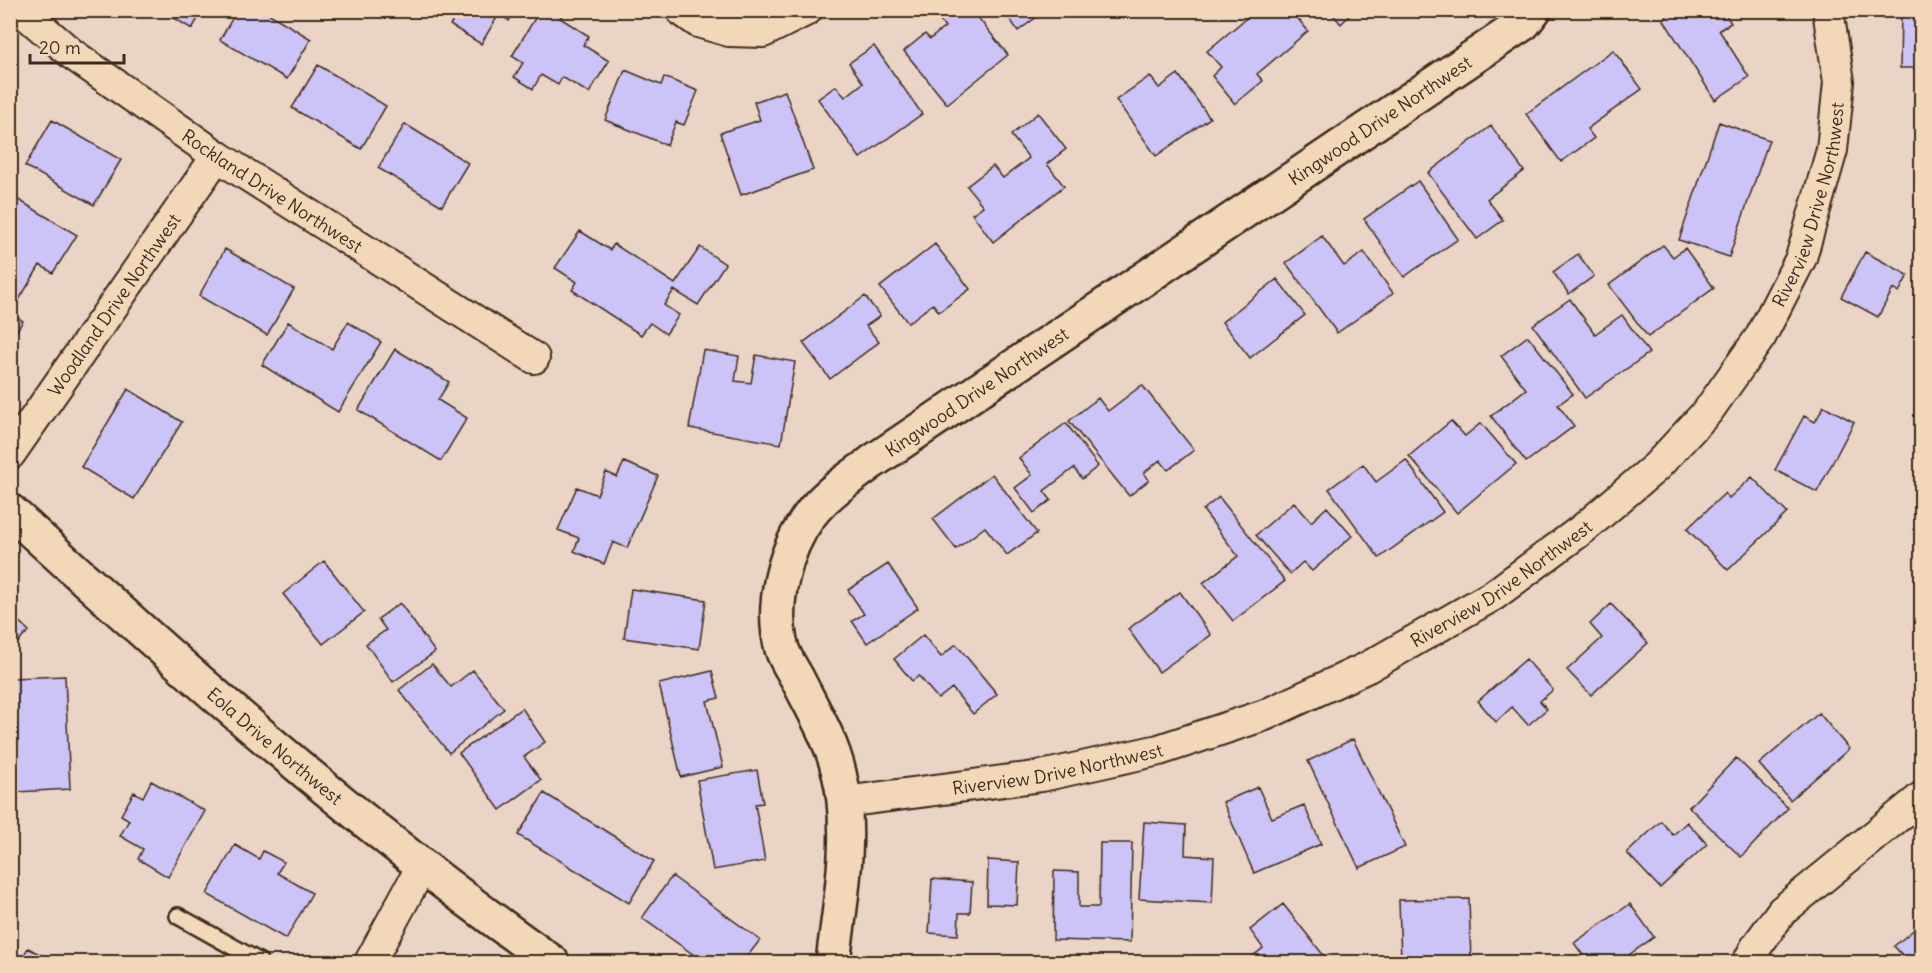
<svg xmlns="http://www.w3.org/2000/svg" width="1932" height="973" font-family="Delius,sans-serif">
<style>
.building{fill:#ccc3f6;stroke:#3b2a1e;stroke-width:1.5}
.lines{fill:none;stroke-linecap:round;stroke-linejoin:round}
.lane-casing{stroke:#3b2a1e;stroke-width:20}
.street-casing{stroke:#3b2a1e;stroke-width:34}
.secondary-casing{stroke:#3b2a1e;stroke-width:38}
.lane{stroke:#f2d8b9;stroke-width:15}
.street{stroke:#f2d8b9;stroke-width:30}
.secondary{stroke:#f2d8b9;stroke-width:33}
.labels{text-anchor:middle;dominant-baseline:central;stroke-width:6;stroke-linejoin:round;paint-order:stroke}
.street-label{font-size:18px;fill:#3b2a1e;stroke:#f2d8b9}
</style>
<rect width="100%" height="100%" fill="#ead4c5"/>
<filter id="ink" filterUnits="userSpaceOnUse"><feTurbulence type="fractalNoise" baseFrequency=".0167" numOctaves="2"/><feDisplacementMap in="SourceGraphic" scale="12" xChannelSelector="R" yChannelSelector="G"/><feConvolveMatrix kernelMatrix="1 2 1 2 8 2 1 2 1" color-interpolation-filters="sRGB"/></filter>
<g filter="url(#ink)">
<path class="building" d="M161 10H203L192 29Z
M237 10H263L311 39 287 79 220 40Z
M448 10H515L509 21 499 14 481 44 450 25 456 16Z
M540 10H566L560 18 589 36 583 45 609 61 589 93 562 77 558 85 541 75 533 89 514 77 523 63 512 56Z
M935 10H972L1008 55 947 104 904 51 925 34 930 39 945 27 933 12Z
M1004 10H1046L1018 31Z
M1256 10H1291L1308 31 1257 74 1263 81 1235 104 1212 76 1221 67 1207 51Z
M1329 10H1355L1341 24Z
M1676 10H1723L1731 23 1719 30 1749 77 1715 100 1663 19Z
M1901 10H1922V68H1900Z
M874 46 922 114 860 158 818 99 836 86 845 97 863 83 849 63Z
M1613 50 1642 89 1587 129 1594 138 1561 162 1526 114Z
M318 65 386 106 361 149 292 108Z
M625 70 661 85 664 77 698 91 684 125 676 122 667 145 605 120Z
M1178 74 1210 118 1156 156 1116 100 1150 76 1159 88Z
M785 91 813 170 741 195 720 133 760 120 754 102Z
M1038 113 1066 149 1047 164 1064 186 993 242 972 214 983 206 967 186 993 166 1003 178 1029 158 1011 135Z
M52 120 121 160 94 205 25 166Z
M1719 122 1769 140 1729 257 1679 240Z
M405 124 468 163 442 206 378 168Z
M1491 126 1524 171 1487 199 1503 220 1477 239 1428 173Z
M1418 181 1458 239 1404 277 1364 219Z
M17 199 77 235 53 273 40 265 19 300 10 294V211Z
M580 231 610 250 614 244 675 284 700 247 725 264 698 305 674 290 664 305 679 315 666 334 650 323 641 335 572 290 577 282 555 268Z
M1322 236 1344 266 1364 252 1393 293 1337 333 1286 263Z
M935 244 970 289 939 312 933 304 908 323 880 287Z
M1663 245 1673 257 1685 248 1714 288 1648 337 1609 285Z
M225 249 294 289 267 335 199 296Z
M1865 252 1908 275 1899 292 1893 289 1878 317 1841 297Z
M1578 254 1594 276 1569 294 1553 272Z
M1277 279 1305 315 1250 358 1222 322Z
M865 296 880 316 866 326 879 342 830 379 803 343Z
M1570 299 1595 334 1622 315 1649 353 1585 398 1533 325Z
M10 313 23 321 10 341Z
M288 322 332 349 348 322 381 342 338 412 262 365Z
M1528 336 1573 394 1558 405 1574 426 1526 462 1491 416 1526 389 1501 356Z
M395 349 449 382 438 400 467 418 441 461 358 410Z
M703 350 739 356 735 381 751 383 756 355 795 362 781 444 689 428Z
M1142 385 1194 450 1168 470 1160 460 1144 473 1149 480 1129 496 1069 421 1098 398 1108 411Z
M128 389 182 422 134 499 81 467Z
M1824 406 1854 422 1817 492 1775 470 1804 416 1815 422Z
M1451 421 1465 436 1481 423 1516 464 1457 513 1409 456Z
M1066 423 1098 466 1082 479 1074 468 1044 491 1051 500 1034 513 1015 488 1032 475 1019 458Z
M1406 460 1443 512 1379 558 1329 489 1363 464 1376 482Z
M624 462 658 476 627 548 613 542 604 564 574 551 579 538 558 530 577 487 597 495 606 472 617 477Z
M992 474 1037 533 1007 555 985 527 956 549 933 519Z
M1752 477 1787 513 1728 570 1687 529 1725 493 1729 498Z
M1219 497 1285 581 1233 621 1203 583 1238 556 1203 510Z
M1294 502 1311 522 1327 507 1352 536 1312 571 1303 562 1290 574 1256 535Z
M324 561 364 612 323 644 283 594Z
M888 564 918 608 867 643 852 621 864 614 848 590Z
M631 589 706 600 699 649 624 638Z
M1180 592 1211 635 1159 672 1128 629Z
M400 603 435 652 393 682 366 644 386 630 378 619Z
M1611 604 1648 643 1591 695 1567 670 1602 638 1590 624Z
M10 613 29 631 10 650Z
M1922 620V633L1915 628Z
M923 635 941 657 956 644 997 694 973 714 952 688 938 699 919 676 912 681 894 659Z
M1526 659 1553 690 1540 701 1547 709 1528 725 1512 707 1496 722 1478 701Z
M432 664 451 687 473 670 504 709 449 753 399 690Z
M712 671 719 698 707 701 723 767 681 777 659 684Z
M65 676 70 789 17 792 12 678Z
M522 708 545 742 524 757 541 780 500 810 459 753Z
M1819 713 1849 749 1790 800 1759 764Z
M1353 739 1405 847 1359 868 1308 761Z
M1736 758 1788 808 1741 857 1689 807Z
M757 770 763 803 755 804 765 861 713 870 697 780Z
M151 781 205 811 168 877 138 859 143 849 120 836 129 820 121 815 134 792 143 797Z
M1258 787 1272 818 1304 805 1321 844 1254 873 1223 802Z
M544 793 654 861 629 903 518 835Z
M1661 821 1673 835 1687 822 1707 844 1660 888 1627 853Z
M1144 822 1186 825 1185 855 1214 857 1212 903 1139 899Z
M1100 843H1132L1130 942 1053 940 1054 871 1079 872V907H1099Z
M235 845 259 859 263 851 284 862 277 873 312 893 286 939 207 894Z
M988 860 1019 862 1017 905 987 904Z
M672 876 760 940 743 962H704L642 918Z
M932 879 972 882 970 913H959L958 935 929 933Z
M1469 899 1471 962H1401L1399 900Z
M1283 904 1328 961 1326 962H1252L1249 959 1263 948 1250 930Z
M1630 904 1654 937 1619 962H1588L1574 943Z
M1922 923V962H1895L1903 956 1894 946Z
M28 948 54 962H20Z"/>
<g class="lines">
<g class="lane-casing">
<path id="lane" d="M178 916 260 962"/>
</g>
<g class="street-casing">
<g id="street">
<path id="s1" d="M21 10 72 54 217 156 534 358"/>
<path d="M681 10 698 22 729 31 763 32 807 10"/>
<path id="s2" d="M10 454 217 156"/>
<path id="s3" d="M844 802 1042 776 1159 750 1265 715 1368 667 1494 595 1584 528 1656 467 1708 411 1761 336 1801 258 1832 150 1839 82 1828 10"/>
<path d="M370 962 422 866"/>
<path d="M1748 962 1756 947 1782 911 1922 797"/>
</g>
</g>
<g class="secondary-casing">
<g id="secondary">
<path id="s4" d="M10 511C183 670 360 827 552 962"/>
<path id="s5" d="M833 962C840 903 854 832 839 773 831 739 812 708 797 678 792 669 785 659 782 649 770 606 784 550 810 515 826 493 851 478 872 462L1524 23 1534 10"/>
</g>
</g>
<use href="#lane" class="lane"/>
<use href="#street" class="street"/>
<use href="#secondary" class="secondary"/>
</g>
</g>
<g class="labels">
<g class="street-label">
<text stroke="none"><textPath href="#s5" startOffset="1162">Kingwood Drive Northwest</textPath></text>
<text stroke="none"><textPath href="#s1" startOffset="310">Rockland Drive Northwest</textPath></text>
<text stroke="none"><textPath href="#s3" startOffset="1206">Riverview Drive Northwest</textPath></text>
<text stroke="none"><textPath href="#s2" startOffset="182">Woodland Drive Northwest</textPath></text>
<text stroke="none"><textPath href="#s5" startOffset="676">Kingwood Drive Northwest</textPath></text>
<text stroke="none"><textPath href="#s3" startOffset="702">Riverview Drive Northwest</textPath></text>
<text stroke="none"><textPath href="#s4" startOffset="354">Eola Drive Northwest</textPath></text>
<text stroke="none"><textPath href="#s3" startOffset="216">Riverview Drive Northwest</textPath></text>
</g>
</g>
<rect width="1932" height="973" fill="none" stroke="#f2d8b9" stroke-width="36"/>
<rect x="18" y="18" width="1896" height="937" fill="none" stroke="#3b2a1e" stroke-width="2" filter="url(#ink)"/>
<path d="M30 54v9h94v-9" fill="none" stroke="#3b2a1e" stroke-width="3"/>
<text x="39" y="54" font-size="18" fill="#3b2a1e" stroke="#f2d8b9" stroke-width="4.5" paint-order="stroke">20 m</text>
</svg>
